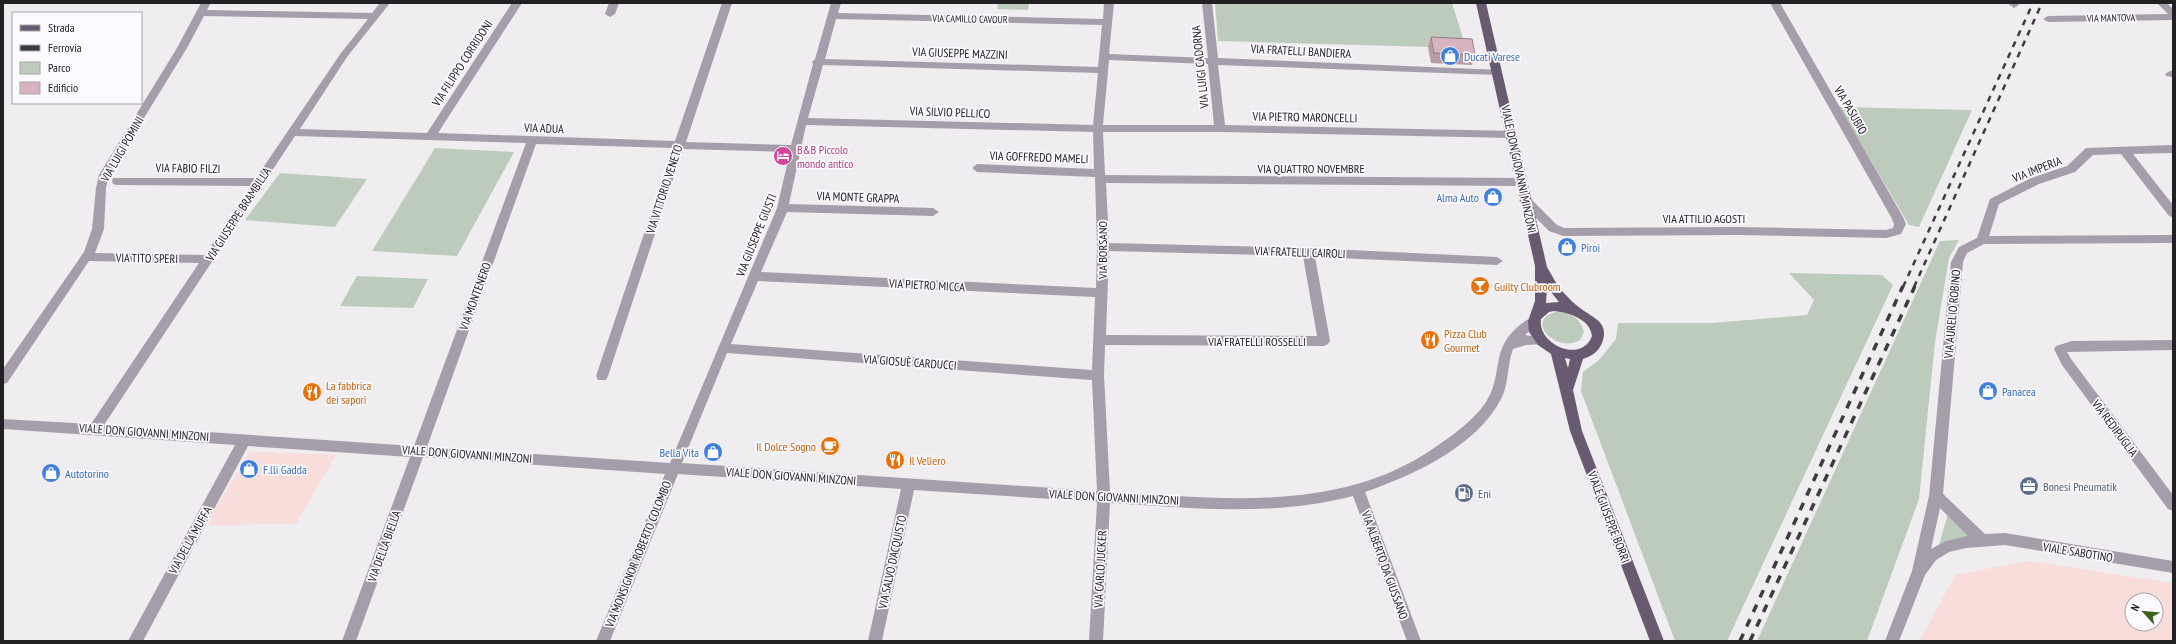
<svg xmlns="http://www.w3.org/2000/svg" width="2176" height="644" font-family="'PT Sans Narrow',sans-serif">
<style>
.commercial{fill:#f8dddb;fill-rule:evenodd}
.green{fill:#bccbbb}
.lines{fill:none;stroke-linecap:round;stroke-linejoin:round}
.minor{fill:#a59da9;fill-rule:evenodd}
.major{fill:#685a70;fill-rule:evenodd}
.rail-far1{stroke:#3d3b3e;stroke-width:2.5;stroke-dasharray:6 6;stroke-linecap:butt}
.rail{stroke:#3d3b3e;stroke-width:3.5;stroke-dasharray:8 8;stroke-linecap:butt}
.wall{fill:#b99aa5}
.building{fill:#d7b3c0;stroke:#967d86}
.labels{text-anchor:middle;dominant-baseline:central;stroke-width:3.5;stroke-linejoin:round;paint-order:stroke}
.far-street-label{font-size:10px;fill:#212022;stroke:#fcfafe}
.street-label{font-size:12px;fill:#212022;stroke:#fcfafe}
.shop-label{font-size:12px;fill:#366cbe;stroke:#fcfafe;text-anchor:start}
.hotel-label{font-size:12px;fill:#b23c85;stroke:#fcfafe;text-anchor:start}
.food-label{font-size:12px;fill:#c56008;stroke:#fcfafe;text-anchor:start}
.service-label{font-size:12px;fill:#4e5e75;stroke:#fcfafe;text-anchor:start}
</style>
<rect width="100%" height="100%" fill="#efedf0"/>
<path class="commercial" d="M250 451 336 455 296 524 209 525 214 511Z
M2028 561 2173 583V641H1920L1955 575ZM2132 600H2156V624H2132Z"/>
<path class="green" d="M998 3H1029L1028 10 997 9Z
M1215 3H1452L1466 48 1218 41Z
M1839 107 1972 110 1919 227 1909 225Z
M435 148 514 152 457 256 372 251Z
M280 173 367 179 335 227 245 220Z
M1959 240 1949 258 1935 342 1919 499 1867 641H1757L1940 241Z
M1789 273 1882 275 1893 285 1727 641H1675L1581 391 1583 372 1599 360 1616 339 1618 323H1713L1807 315 1814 300Z
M357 276 428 279 413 308 340 306Z
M1556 312C1569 312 1581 318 1584 332L1580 340C1556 354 1524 320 1556 312Z
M1948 514 1974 537 1939 545Z"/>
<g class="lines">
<path class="minor" d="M201 3H211L207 10 372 13 380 3H390L347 57 300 129 427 133 512 3H522L438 133 675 141 722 3H732L686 142 791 145 813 64 812 62 815 59 831 3H841L838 13 1103 19 1104 3H1114L1109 54 1208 58 1202 3H1212L1218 58 1501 70V74L1497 75 1218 65 1225 125 1516 131 1517 134 1516 137 1512 138 1220 132H1103L1105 175 1521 178 1526 182 1521 186 1106 183 1109 243 1308 248 1497 257 1503 261 1497 265 1315 257 1330 341 1328 344 1324 346 1105 345 1104 375 1110 492C1219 498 1339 514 1434 448 1453 435 1473 421 1486 402 1504 374 1489 349 1521 324 1527 320 1530 316 1537 319L1539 322 1525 335 1545 338 1547 341 1545 344 1526 345 1513 349C1507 365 1509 382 1502 397 1478 446 1414 475 1365 492L1421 641H1407L1353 496C1272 517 1192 508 1110 503L1103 641H1089L1097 502 914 490 882 641H868L901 489 678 474 610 641H596L665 474 423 457 356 641H342L410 457 248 446 143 641H128L235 445 3 429V419L91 424 199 263 89 261 7 383 3 384V369L84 252 92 229 96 188 99 175 177 48ZM204 16 368 19 341 53 256 178H113L112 181 113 184 117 185 251 186 205 255 95 253 104 229 106 188 109 175 187 48ZM836 19 1102 25 1098 67 825 59ZM1109 60 1208 64 1214 125H1103ZM823 65 1098 73 1093 125 808 118ZM806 125 1093 132 1094 169 977 164 972 168 977 172 1095 177 1097 247 1096 288 761 272 787 212 933 216 939 212 933 208 789 204ZM295 136 526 143 414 446 104 425ZM536 144 673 148 596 376 598 380H606L608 376 683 149 790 152 777 208 670 463 427 447ZM1109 251 1303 256 1317 336 1106 335ZM758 281 1095 297 1092 370 731 344ZM727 353 1092 380 1097 491 682 463Z
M609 3H619L615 14 610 17 605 14Z
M1770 3H1780L1903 217 1906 224 1901 234 1886 238 1738 235 1563 236 1549 231 1520 202 1519 199 1520 196H1528L1557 225 1564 228 1738 227 1886 230 1893 228 1894 224 1891 217Z
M2007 3H2017L2019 5 2014 8Z
M2157 3H2167L2173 9V20L2048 22 2043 19 2048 16 2168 14Z
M2170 71H2173V77L2166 76 2165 74Z
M2173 145V153L2133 154 2173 205V217L2169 216 2121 154 2093 155 2075 172 2039 184 1999 204 1989 236 2173 235V243L1984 244 1967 253 1963 262 1943 494 1985 534 2005 533 2173 561V573L2005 545 1966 548 1949 552 1936 560 1925 575 1899 641H1885L1912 571 1929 496 1951 262 1959 247 1977 238 1990 199 2031 178 2067 166 2086 148ZM1940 508 1968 536 1946 541 1931 549Z
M2173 340V350L2067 352 2071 359 2173 495V511L2168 509 2062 365 2054 349 2056 346 2072 341Z"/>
<path class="major" d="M1476 3H1486L1547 267C1552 275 1556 284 1562 291 1567 296 1574 304 1580 308 1593 318 1610 322 1602 343 1598 352 1592 356 1583 359L1573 390 1582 431 1664 641H1650L1570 431 1551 354 1538 345 1529 332 1528 321 1535 301V266ZM1547 287 1559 302 1546 303ZM1554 311C1570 313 1590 319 1592 336 1582 364 1537 345 1541 319L1549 312ZM1565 358 1570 359 1568 368Z"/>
<path class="rail-far1" d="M1903 287 2033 3
M1914 287 2042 3"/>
<path class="rail" d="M1740 641 1903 286
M1750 641 1915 286"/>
</g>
<path class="wall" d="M1431 37 1475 55 1472 65 1431 63 1428 47Z"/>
<path class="building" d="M1431 37 1472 39 1475 55 1434 53Z"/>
<defs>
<g id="shop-disc" transform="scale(1)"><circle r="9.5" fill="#3f7fe0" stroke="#fcfafe"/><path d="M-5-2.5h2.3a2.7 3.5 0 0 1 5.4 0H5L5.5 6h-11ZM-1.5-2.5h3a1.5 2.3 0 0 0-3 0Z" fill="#fff"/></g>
<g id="hotel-disc" transform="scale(1)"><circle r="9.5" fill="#d1479c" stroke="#fcfafe"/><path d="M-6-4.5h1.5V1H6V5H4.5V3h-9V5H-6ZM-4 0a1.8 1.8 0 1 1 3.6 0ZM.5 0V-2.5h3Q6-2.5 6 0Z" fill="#fff"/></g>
<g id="bar-disc" transform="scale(1)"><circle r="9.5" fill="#e8710a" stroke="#fcfafe"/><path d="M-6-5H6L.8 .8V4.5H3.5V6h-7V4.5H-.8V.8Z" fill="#fff"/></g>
<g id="restaurant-disc" transform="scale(1)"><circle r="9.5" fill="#e8710a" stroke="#fcfafe"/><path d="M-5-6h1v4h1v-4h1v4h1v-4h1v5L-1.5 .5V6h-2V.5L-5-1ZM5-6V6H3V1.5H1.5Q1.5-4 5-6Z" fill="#fff"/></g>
<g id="cafe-disc" transform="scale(1)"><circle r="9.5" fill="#e8710a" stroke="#fcfafe"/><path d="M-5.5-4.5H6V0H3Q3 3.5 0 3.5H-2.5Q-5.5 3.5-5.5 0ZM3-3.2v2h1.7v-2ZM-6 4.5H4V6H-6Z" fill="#fff"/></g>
<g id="office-disc" transform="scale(1)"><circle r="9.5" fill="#5c6f8a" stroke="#fcfafe"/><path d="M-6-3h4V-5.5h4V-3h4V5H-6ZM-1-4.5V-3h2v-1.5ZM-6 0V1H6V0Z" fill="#fff"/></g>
<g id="fuel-disc" transform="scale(1)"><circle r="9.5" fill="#5c6f8a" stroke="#fcfafe"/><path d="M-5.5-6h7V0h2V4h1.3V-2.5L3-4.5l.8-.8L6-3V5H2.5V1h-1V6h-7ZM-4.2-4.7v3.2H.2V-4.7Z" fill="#fff"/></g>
</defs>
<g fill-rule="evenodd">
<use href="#shop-disc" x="1450" y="56"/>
<use href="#hotel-disc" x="783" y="156"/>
<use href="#shop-disc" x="1493" y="197"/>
<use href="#shop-disc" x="1567" y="247"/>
<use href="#bar-disc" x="1480" y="286"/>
<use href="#restaurant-disc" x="1430" y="340"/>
<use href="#shop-disc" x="1988" y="391"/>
<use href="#restaurant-disc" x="312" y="392"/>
<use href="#cafe-disc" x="830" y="446"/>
<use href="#shop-disc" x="713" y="452"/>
<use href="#restaurant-disc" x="895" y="460"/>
<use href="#shop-disc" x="249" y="469"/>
<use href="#shop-disc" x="51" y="473"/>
<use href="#office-disc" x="2029" y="486"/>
<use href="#fuel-disc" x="1464" y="493"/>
</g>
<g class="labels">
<g class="far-street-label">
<text transform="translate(2111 18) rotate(-1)">VIA MANTOVA</text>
<text transform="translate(970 19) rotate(1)">VIA CAMILLO CAVOUR</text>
</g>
<g class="street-label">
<text transform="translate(1301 51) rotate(3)">VIA FRATELLI BANDIERA</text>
<text transform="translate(960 53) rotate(2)">VIA GIUSEPPE MAZZINI</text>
<text transform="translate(462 63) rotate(-57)">VIA FILIPPO CORRIDONI</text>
<text transform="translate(1200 67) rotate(-96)">VIA LUIGI CADORNA</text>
<text transform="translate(1851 110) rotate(60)">VIA PASUBIO</text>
<text transform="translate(950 112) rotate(2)">VIA SILVIO PELLICO</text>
<text transform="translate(1305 117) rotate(1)">VIA PIETRO MARONCELLI</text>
<text transform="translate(544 128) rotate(2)">VIA ADUA</text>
<text transform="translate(122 149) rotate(-60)">VIA LUIGI POMINI</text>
<text transform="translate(1039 157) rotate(2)">VIA GOFFREDO MAMELI</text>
<text transform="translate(188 168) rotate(1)">VIA FABIO FILZI</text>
<text x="1311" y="168">VIA QUATTRO NOVEMBRE</text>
<text transform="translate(1519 169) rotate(78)">VIALE DON GIOVANNI MINZONI</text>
<text transform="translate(2037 169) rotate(-21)">VIA IMPERIA</text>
<text transform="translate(664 189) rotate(-72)">VIA VITTORIO VENETO</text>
<text transform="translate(858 197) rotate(2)">VIA MONTE GRAPPA</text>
<text transform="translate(238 214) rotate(-57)">VIA GIUSEPPE BRAMBILLA</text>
<text x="1704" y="218">VIA ATTILIO AGOSTI</text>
<text transform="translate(756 235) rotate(-68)">VIA GIUSEPPE GIUSTI</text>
<text transform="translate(1102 250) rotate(-90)">VIA BORSANO</text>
<text transform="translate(1300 252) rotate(2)">VIA FRATELLI CAIROLI</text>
<text transform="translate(147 258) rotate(1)">VIA TITO SPERI</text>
<text transform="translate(927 285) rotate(3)">VIA PIETRO MICCA</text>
<text transform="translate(475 296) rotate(-70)">VIA MONTENERO</text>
<text transform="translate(1952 314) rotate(-85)">VIA AURELIO ROBINO</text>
<text x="1257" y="341">VIA FRATELLI ROSSELLI</text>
<text transform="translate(910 362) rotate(4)">VIA GIOSUÈ CARDUCCI</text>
<text transform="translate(2115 428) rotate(53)">VIA REDIPUGLIA</text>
<text transform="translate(144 432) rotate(4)">VIALE DON GIOVANNI MINZONI</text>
<text transform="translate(467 454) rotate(4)">VIALE DON GIOVANNI MINZONI</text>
<text transform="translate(791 476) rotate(4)">VIALE DON GIOVANNI MINZONI</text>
<text transform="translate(1114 497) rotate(3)">VIALE DON GIOVANNI MINZONI</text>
<text transform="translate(1609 517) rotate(69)">VIALE GIUSEPPE BORRI</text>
<text transform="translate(190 540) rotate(-61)">VIA DELLA MUFFA</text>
<text transform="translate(384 546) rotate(-70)">VIA DELLA BIELLA</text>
<text transform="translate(2078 552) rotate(9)">VIALE SABOTINO</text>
<text transform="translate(638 554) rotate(-68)">VIA MONSIGNOR ROBERTO COLOMBO</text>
<text transform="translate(892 562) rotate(-78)">VIA SALVO D'ACQUISTO</text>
<text transform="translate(1385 565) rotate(70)">VIA ALBERTO DA GIUSSANO</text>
<text transform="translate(1100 569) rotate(-87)">VIA CARLO JUCKER</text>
</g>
<g class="shop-label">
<text x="1464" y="56">Ducati Varese</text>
<text x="1479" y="197" text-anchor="end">Alma Auto</text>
<text x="1581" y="247">Piroi</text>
<text x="2002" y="391">Panacea</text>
<text x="699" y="452" text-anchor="end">Bella Vita</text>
<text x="263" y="469">F.lli Gadda</text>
<text x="65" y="473">Autotorino</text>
</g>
<g class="hotel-label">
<text x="797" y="149">B&amp;B Piccolo<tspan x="797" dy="14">mondo antico</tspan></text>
</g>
<g class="food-label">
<text x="1494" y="286">Guilty Clubroom</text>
<text x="1444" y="333">Pizza Club<tspan x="1444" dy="14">Gourmet</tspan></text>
<text x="326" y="385">La fabbrica<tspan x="326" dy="14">dei sapori</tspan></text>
<text x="816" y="446" text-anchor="end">Il Dolce Sogno</text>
<text x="909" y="460">Il Veliero</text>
</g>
<g class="service-label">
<text x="2043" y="486">Bonesi Pneumatik</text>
<text x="1478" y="493">Eni</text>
</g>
</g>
<rect width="2176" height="644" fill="none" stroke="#212022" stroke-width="8"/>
<rect x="12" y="12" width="130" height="92" fill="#fcfafe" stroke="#a4a3a6"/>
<rect x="20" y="25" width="20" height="6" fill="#685a70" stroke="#a4a3a6"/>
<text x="48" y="32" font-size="12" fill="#212022">Strada</text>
<rect x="20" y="45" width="20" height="6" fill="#3d3b3e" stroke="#a4a3a6"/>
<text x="48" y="52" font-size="12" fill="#212022">Ferrovia</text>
<rect x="20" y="62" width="20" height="12" fill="#bccbbb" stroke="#a4a3a6"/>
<text x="48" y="72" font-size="12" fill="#212022">Parco</text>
<rect x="20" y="82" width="20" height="12" fill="#d7b3c0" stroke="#a4a3a6"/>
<text x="48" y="92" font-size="12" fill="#212022">Edificio</text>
<g transform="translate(2144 612) rotate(297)"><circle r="19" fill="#fcfafe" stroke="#a4a3a6"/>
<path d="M0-3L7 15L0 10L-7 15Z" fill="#3d621b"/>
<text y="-6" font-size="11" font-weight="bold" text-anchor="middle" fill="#212022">N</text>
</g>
</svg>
